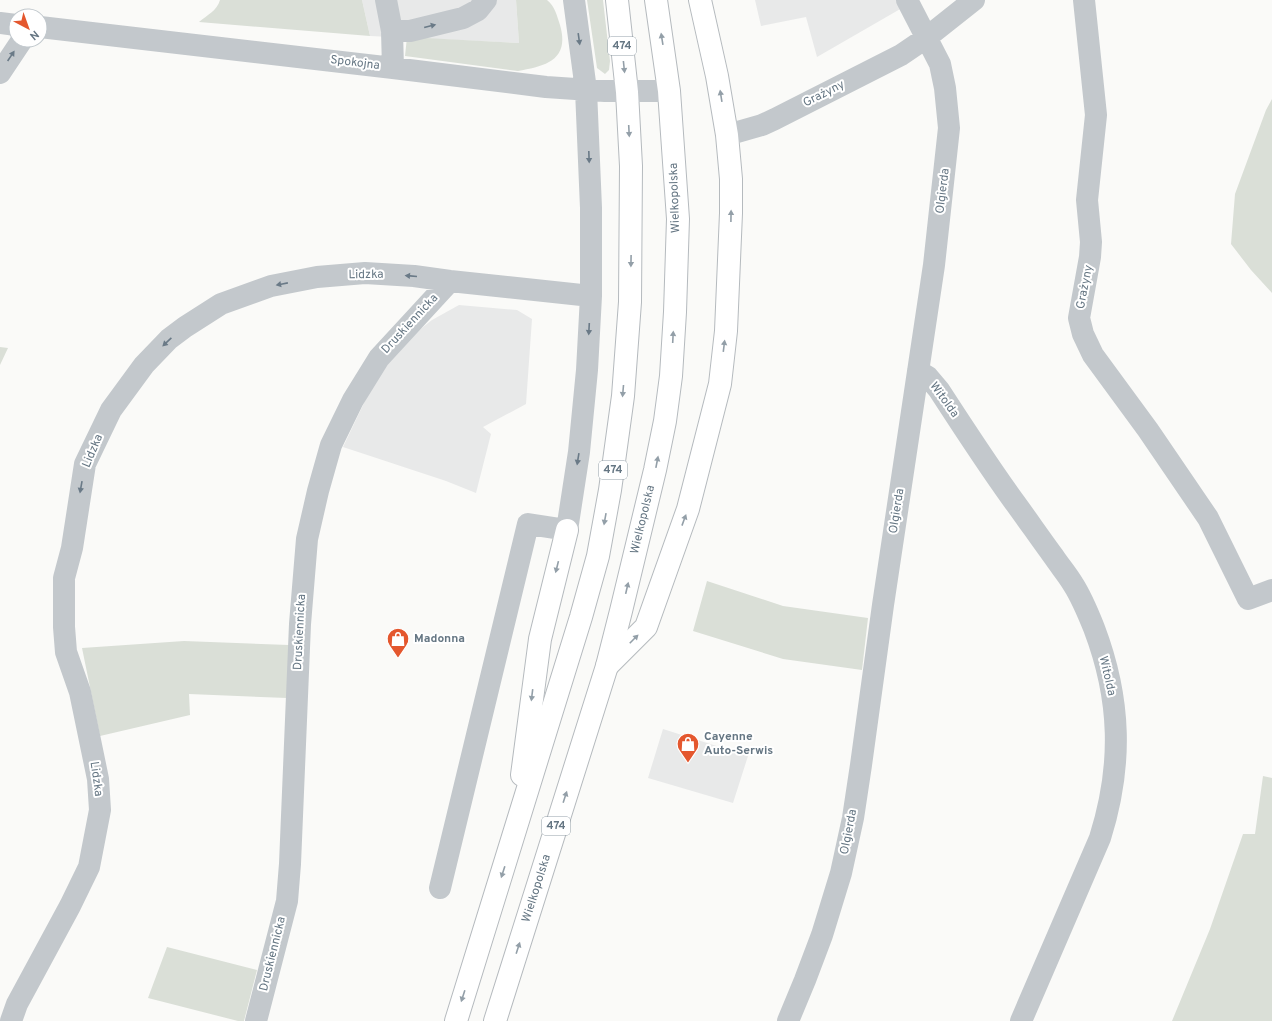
<svg xmlns="http://www.w3.org/2000/svg" width="1272" height="1021" font-family="Overpass,sans-serif">
<style>
.built{fill:#e8e9e9}
.green{fill:#dadfd7}
.lines{fill:none;stroke-linecap:round;stroke-linejoin:round}
.major-casing{stroke:#b5babe;stroke-width:24}
.minor{stroke:#c3c8cc;stroke-width:22}
.major{stroke:#fff;stroke-width:22}
.oneway{fill:#6a7a87}
.oneway2{fill:#939fa8}
.labels{text-anchor:middle;dominant-baseline:central;stroke-width:4;stroke-linejoin:round;paint-order:stroke}
.shield{fill:#fff;stroke:#939fa8;stroke-width:1}
.shield-label{font-size:11px;font-weight:bold;fill:#657683}
.street-label{font-size:12px;fill:#657683;stroke:#fff}
.poi-label{font-size:12px;font-weight:bold;fill:#657683;stroke:#fff;text-anchor:start}
</style>
<rect width="100%" height="100%" fill="#fafaf8"/>
<path class="built" d="M362 0H516L519 43 370 36Z
M755 0H898L902 8 817 57 806 17 761 26Z
M459 305 517 310 532 319 526 404 483 427 491 434 476 493 446 481 343 447 375 380 404 342 432 320Z
M663 729 748 756 733 803 648 778Z"/>
<path class="green" d="M220 0H362L370 36 199 22C207 15 217 11 220 0Z
M516 0H547C555 6 557 16 560 25 570 60 546 66 518 71L405 56 407 37 519 43Z
M587 0H603L610 61 609 70 605 74 597 68Z
M1272 99V293L1251 270 1231 244 1235 194 1266 110Z
M0 347 8 348 0 365Z
M707 581 783 606 868 618 862 670 783 659 693 631Z
M184 641 289 645 287 698 189 694 190 715 100 736 82 648Z
M1263 776 1272 778V1021H1172L1210 929 1243 834H1255Z
M167 947 257 970 244 1021H238L148 998Z"/>
<g class="lines">
<g class="major-casing">
<g id="major">
<path d="M607 666 646 627 688 509 720 384 726 331 731 213V179L727 135 717 76 700 0"/>
<path d="M522 775 540 639 567 530"/>
<path d="M456 1021 581 617 598 556 610 490 623 396 630 302 631 166 627 92 617 0"/>
<path id="s1" d="M495 1021 607 666 621 611 655 470 665 421 671 376 675 312 678 219 669 91 656 0"/>
</g>
</g>
<path class="minor" d="M386 0 392 31 393 68
M1084 0 1096 115 1087 200 1091 242 1090 257 1079 318 1083 334 1093 355 1148 430 1208 518 1248 599 1272 590
M0 23 16 25
M40 27 393 68 546 87 605 91H669
M392 31H410L463 18 478 10 486 0
M0 73 22 40
M727 135 762 125 775 119 901 55 926 38 974 0
M918 371 928 377 939 390C963 427 987 464 1013 500 1027 519 1040 538 1054 557 1060 566 1067 574 1073 584 1082 598 1088 613 1094 628 1121 699 1123 765 1100 838L1021 1021
M440 888 528 524 567 530 579 452 587 370 591 296V208L586 90 574 0
M11 1021 17 1004 70 906 89 867 100 810 98 779 80 692 66 652 64 627V578L72 548 85 464 111 410 144 365 169 339 185 327 221 304 271 286 317 277 365 273 414 276 450 281 591 296
M256 1021 287 901 290 864 300 624 307 539 318 491 331 445 353 400 379 358 450 281
M788 1021 805 980 822 935 841 873 853 818 861 765 883 605 934 265 949 128 945 88 940 64 907 0"/>
<use href="#major" class="major"/>
</g>
<defs><path id="oneway-solid" d="M-6-.8H1V-3.2L6.5 0L1 3.2V.8H-6Z"/></defs>
<g class="oneway">
<use href="#oneway-solid" transform="translate(430 26) rotate(-14)"/>
<use href="#oneway-solid" transform="translate(579 39) rotate(82)"/>
<use href="#oneway-solid" transform="translate(11 56) rotate(-56)"/>
<use href="#oneway-solid" transform="translate(589 157) rotate(88)"/>
<use href="#oneway-solid" transform="translate(411 276) rotate(-175)"/>
<use href="#oneway-solid" transform="translate(282 284) rotate(169)"/>
<use href="#oneway-solid" transform="translate(589 329) rotate(93)"/>
<use href="#oneway-solid" transform="translate(167 342) rotate(137)"/>
<use href="#oneway-solid" transform="translate(578 459) rotate(99)"/>
<use href="#oneway-solid" transform="translate(81 487) rotate(100)"/>
</g>
<g class="oneway2">
<use href="#oneway-solid" transform="translate(662 39) rotate(-99)"/>
<use href="#oneway-solid" transform="translate(624 67) rotate(84)"/>
<use href="#oneway-solid" transform="translate(721 96) rotate(-99)"/>
<use href="#oneway-solid" transform="translate(629 131) rotate(87)"/>
<use href="#oneway-solid" transform="translate(731 216) rotate(-89)"/>
<use href="#oneway-solid" transform="translate(631 261) rotate(91)"/>
<use href="#oneway-solid" transform="translate(673 337) rotate(-87)"/>
<use href="#oneway-solid" transform="translate(724 346) rotate(-83)"/>
<use href="#oneway-solid" transform="translate(623 391) rotate(95)"/>
<use href="#oneway-solid" transform="translate(657 462) rotate(-79)"/>
<use href="#oneway-solid" transform="translate(605 519) rotate(100)"/>
<use href="#oneway-solid" transform="translate(684 520) rotate(-70)"/>
<use href="#oneway-solid" transform="translate(557 567) rotate(104)"/>
<use href="#oneway-solid" transform="translate(627 588) rotate(-77)"/>
<use href="#oneway-solid" transform="translate(634 639) rotate(-45)"/>
<use href="#oneway-solid" transform="translate(532 695) rotate(97)"/>
<use href="#oneway-solid" transform="translate(565 797) rotate(-72)"/>
<use href="#oneway-solid" transform="translate(503 872) rotate(108)"/>
<use href="#oneway-solid" transform="translate(518 948) rotate(-72)"/>
<use href="#oneway-solid" transform="translate(463 996) rotate(108)"/>
</g>
<defs>
<g id="shop-pin" transform="scale(1.15)"><path d="M0 17L-7.5 6A9.5 9.5 0 1 1 7.5 6Z" fill="#e4572e" stroke="#fff"/><path d="M-5-2.5h2.3a2.7 3.5 0 0 1 5.4 0H5L5.5 6h-11ZM-1.5-2.5h3a1.5 2.3 0 0 0-3 0Z" fill="#fff"/></g>
</defs>
<g fill-rule="evenodd">
<use href="#shop-pin" x="398" y="639"/>
<use href="#shop-pin" x="688" y="744"/>
</g>
<g class="labels">
<g class="shield">
<rect x="608" y="37" width="28" height="18" rx="3"/>
<rect x="599" y="461" width="28" height="18" rx="3"/>
<rect x="542" y="817" width="28" height="18" rx="3"/>
</g>
<g class="shield-label">
<text x="622" y="46">474</text>
<text x="613" y="470">474</text>
<text x="556" y="826">474</text>
</g>
<g class="street-label">
<text transform="translate(355 63) rotate(7)">Spokojna</text>
<text transform="translate(824 94) rotate(-27)">Grażyny</text>
<text transform="translate(943 191) rotate(-83)">Olgierda</text>
<text transform="translate(675 198) rotate(-92)">Wielkopolska</text>
<text transform="translate(366 275) rotate(-1)">Lidzka</text>
<text transform="translate(1085 287) rotate(-79)">Grażyny</text>
<text transform="translate(410 324) rotate(-47)">Druskiennicka</text>
<text transform="translate(944 400) rotate(54)">Witolda</text>
<text transform="translate(93 451) rotate(-67)">Lidzka</text>
<text transform="translate(897 511) rotate(-81)">Olgierda</text>
<text stroke="none"><textPath href="#s1" startOffset="523">Wielkopolska</textPath></text>
<text transform="translate(300 632) rotate(-87)">Druskiennicka</text>
<text transform="translate(1107 676) rotate(77)">Witolda</text>
<text transform="translate(96 779) rotate(82)">Lidzka</text>
<text transform="translate(849 832) rotate(-79)">Olgierda</text>
<text stroke="none"><textPath href="#s1" startOffset="139">Wielkopolska</textPath></text>
<text transform="translate(273 954) rotate(-76)">Druskiennicka</text>
</g>
<g class="poi-label">
<text x="414" y="639">Madonna</text>
<text x="704" y="737">Cayenne<tspan x="704" dy="14">Auto-Serwis</tspan></text>
</g>
</g>
<g transform="translate(28 28) rotate(139)"><circle r="19" fill="#ffffff" stroke="#c1c8cd"/>
<path d="M0-3L7 15L0 10L-7 15Z" fill="#e4572e"/>
<text y="-6" font-size="11" font-weight="bold" text-anchor="middle" fill="#657683">N</text>
</g>
</svg>
